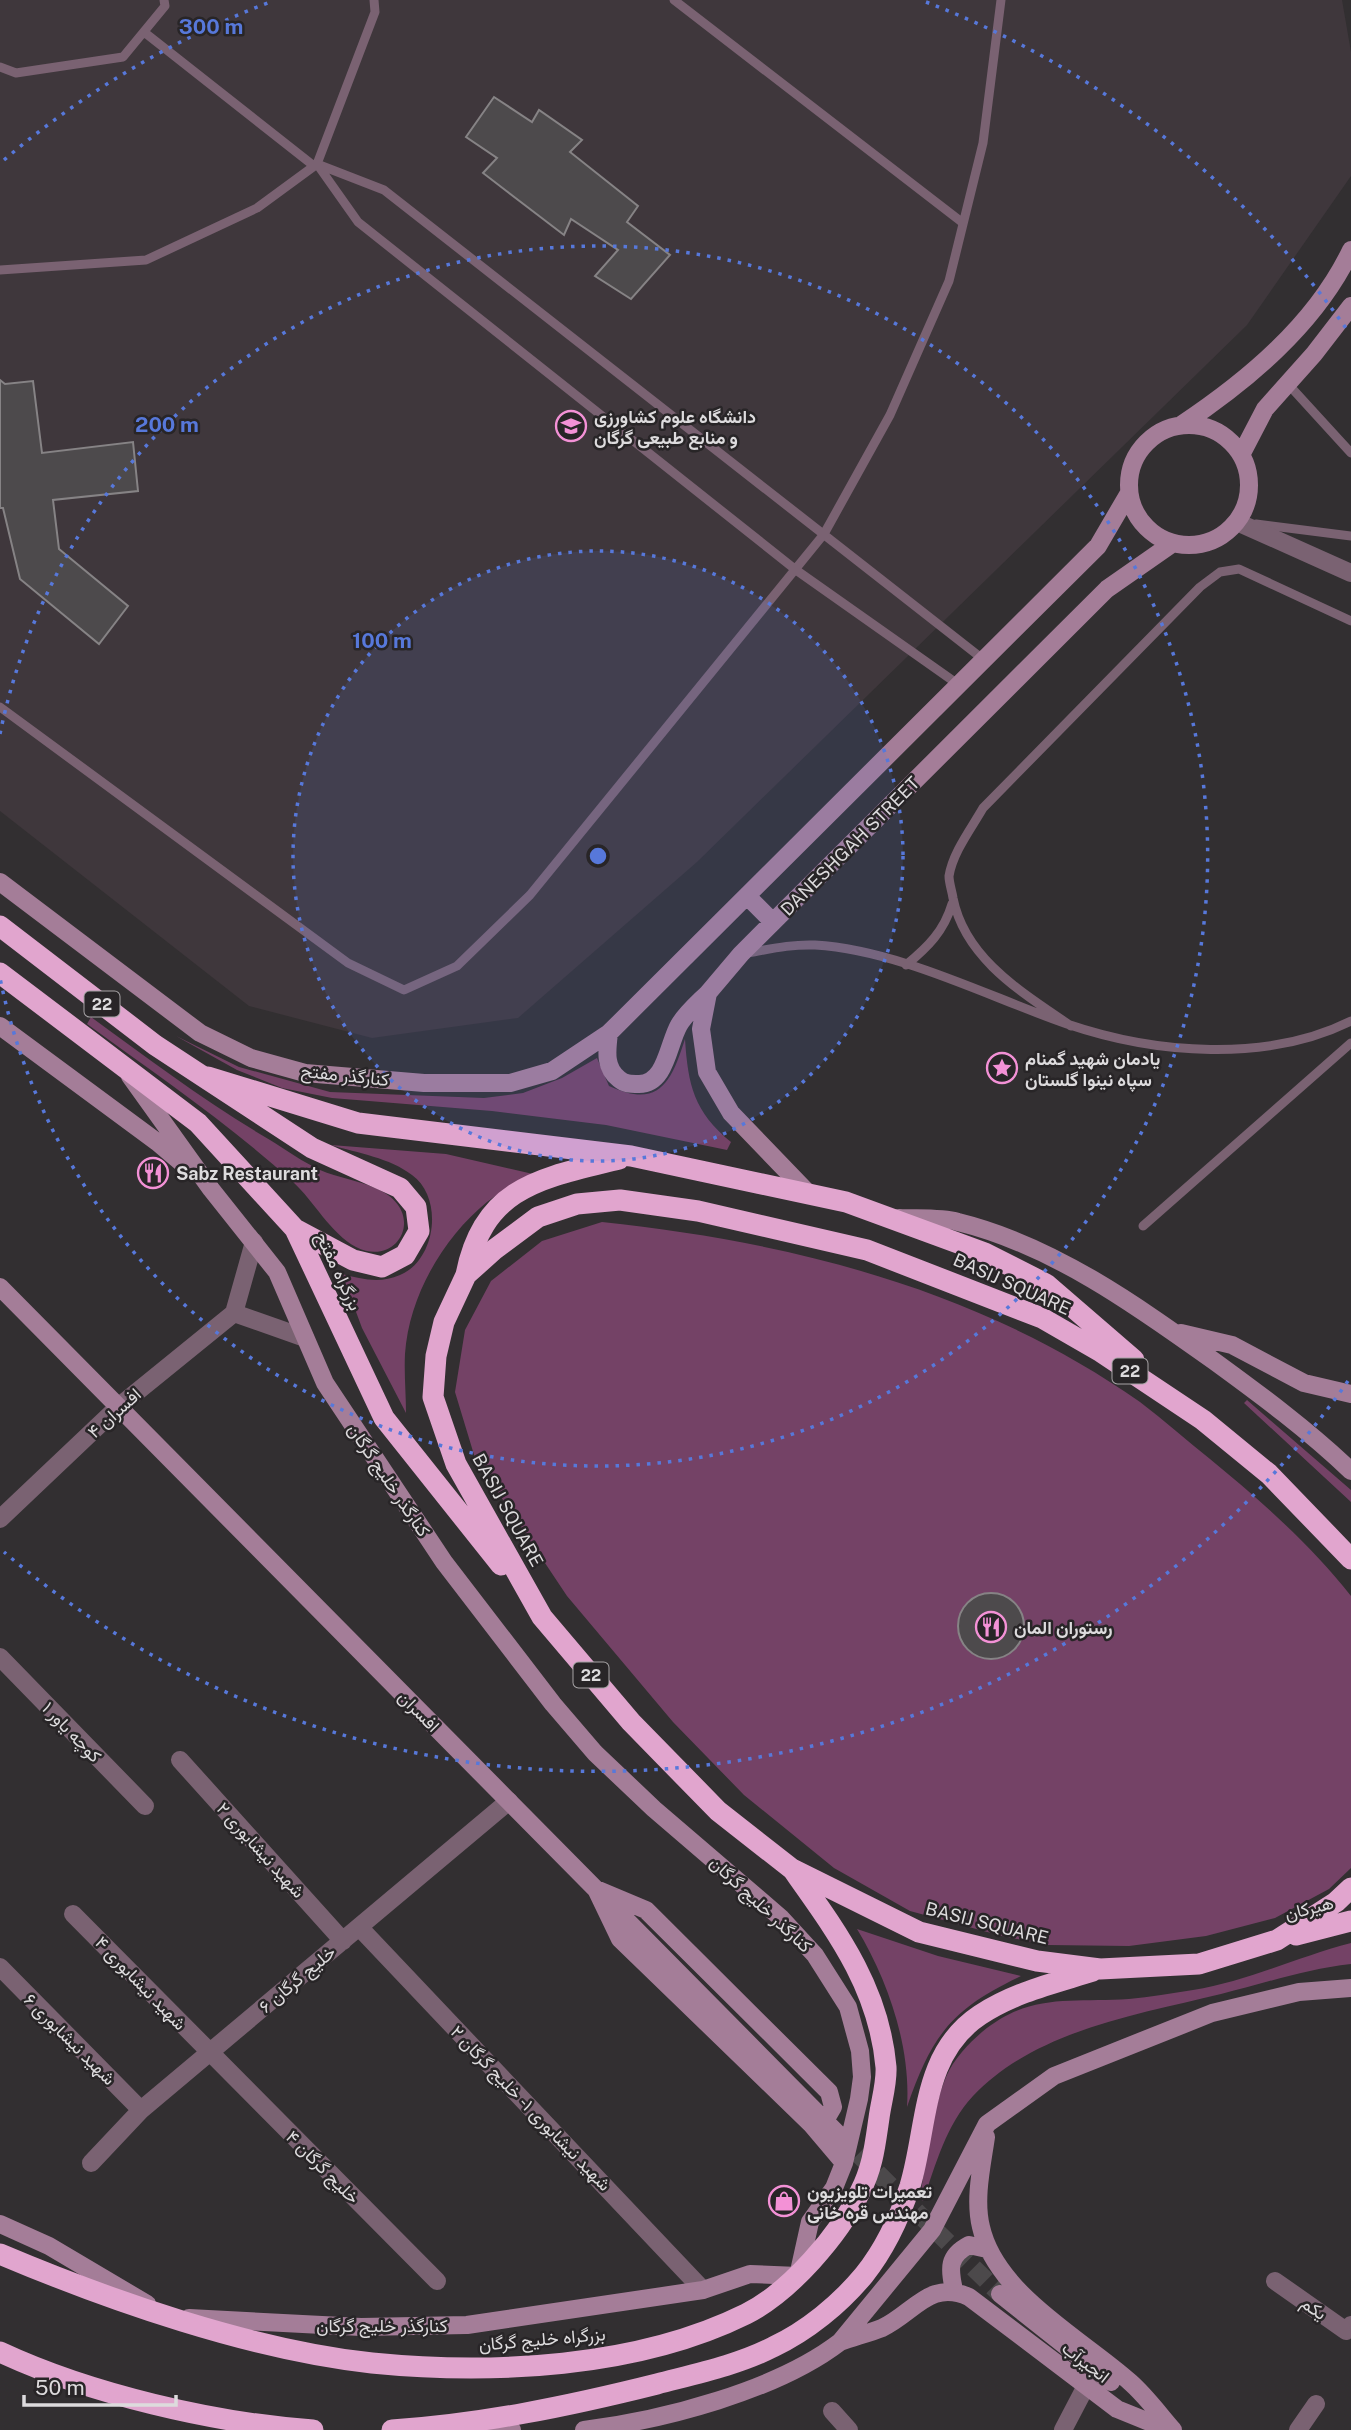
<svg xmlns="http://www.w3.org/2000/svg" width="1351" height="2430" font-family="'Public Sans',Vazirmatn,sans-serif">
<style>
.built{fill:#3f373c}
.green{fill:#744266}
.building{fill:#4d4a4c;stroke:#868385;stroke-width:2}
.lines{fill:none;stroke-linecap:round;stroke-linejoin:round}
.secondary-tunnel{stroke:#4c494b;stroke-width:18;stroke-dasharray:18 9;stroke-linecap:butt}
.lane{stroke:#7a6272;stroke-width:9}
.street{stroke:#7a6272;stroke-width:18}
.secondary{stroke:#a47d98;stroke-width:18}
.highway{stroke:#e1a5ce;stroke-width:21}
.ring{fill:none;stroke:#5778da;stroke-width:3.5;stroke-dasharray:3.5 7}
.labels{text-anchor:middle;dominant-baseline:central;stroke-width:5;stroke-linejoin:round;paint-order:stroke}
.shield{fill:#282527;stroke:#a7a4a6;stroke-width:2}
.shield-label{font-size:16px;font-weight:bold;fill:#dddbdd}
.poi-label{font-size:18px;font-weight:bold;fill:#dddbdd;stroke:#282527;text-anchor:start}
.street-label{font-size:18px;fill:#dddbdd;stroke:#282527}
.centre{fill:#5778da;stroke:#282527;stroke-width:3.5}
.ring-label{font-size:21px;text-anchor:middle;font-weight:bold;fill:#5778da;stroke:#282527;stroke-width:5;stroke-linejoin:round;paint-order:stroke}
</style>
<rect width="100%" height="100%" fill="#322f31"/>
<path class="built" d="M0 0H1342L1351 52V176L1247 325 697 862 518 1018 372 1038 249 1006 0 811Z"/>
<path class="green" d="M91 1017C150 1060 207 1103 270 1140 286 1150 303 1162 320 1170 338 1178 358 1180 375 1188 429 1210 399 1269 356 1247 330 1233 314 1201 293 1182 229 1124 157 1075 87 1024Z
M176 1036 239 1067 330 1092 484 1098 523 1093 562 1078 597 1058 609 1086C659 1109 671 1083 685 1039 688 1085 694 1112 731 1142L727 1150 606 1125 492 1111 332 1098 282 1088 237 1070Z
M331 1145 446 1154 533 1174C518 1183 501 1191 487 1202 443 1238 409 1296 405 1354 404 1373 406 1394 406 1413L362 1328 342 1274C361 1279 380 1284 400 1275 436 1260 444 1198 412 1175 390 1158 358 1153 331 1145Z
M602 1222C792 1242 981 1290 1140 1402 1164 1420 1187 1441 1210 1459 1260 1500 1311 1545 1351 1596V1868L1329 1889 1275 1918 1206 1936 1129 1946 1048 1945 1002 1936 910 1911 834 1868 744 1795 673 1722 567 1596 475 1458 455 1392 465 1330 491 1281 542 1241Z
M1247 1400 1351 1490V1502L1244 1403Z
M857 1929 938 1956 1021 1976C951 2009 932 2035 907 2107 911 2047 888 1980 857 1929Z
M1351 1943V1964C1306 1969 1265 1983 1221 1994 1136 2015 1036 2030 973 2096 946 2125 936 2164 923 2201L920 2197C927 2157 931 2114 946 2077 953 2060 969 2043 982 2032 1030 1992 1072 2003 1129 1999 1150 1997 1172 1993 1193 1990 1248 1981 1297 1957 1351 1943Z"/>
<path class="building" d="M494 97 532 122 539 110 582 140 570 152 638 206 627 222 670 255 631 299 595 276 618 250 571 219 564 235 483 173 497 158 466 137Z
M0 380 5 384 33 381 42 453 133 442 138 491 53 500 59 549 128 606 99 644 20 579 3 508H0Z
M958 1626a33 33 0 1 1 66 0a33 33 0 1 1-66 0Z"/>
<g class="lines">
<path class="secondary-tunnel" d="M839 2135 1000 2294"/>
<path class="lane" d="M674 0 963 223
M144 32 314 166
M0 67 16 73 123 57 165 6 164 0
M0 270 146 260 257 208 317 164 375 12 374 0
M1288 384 1351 453
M1256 524 1351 536
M959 685 796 570 358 222 317 164 384 190 984 660
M0 707 348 963 404 990 457 966 530 895 824 534 890 415 949 281 983 143 1001 0
M747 953C770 949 792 944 815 945 899 950 989 997 1067 1024 1155 1054 1267 1063 1351 1021
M906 965C928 947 944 931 952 904
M1071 1026C1023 993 965 959 953 898 952 891 949 883 949 876 953 852 971 829 983 808L1200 587 1220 572 1239 569 1351 621
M1143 1226 1351 1043"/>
<path class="street" d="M1237 522 1351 573
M234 1313 305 1338
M234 1313 254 1242
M0 1519 117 1408 234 1313
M0 1657 145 1806
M180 1760 343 1941
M73 1914 437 2281
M359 1927 703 2290
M0 1967 141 2110
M91 2163 141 2110 509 1801
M1275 2281 1346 2331 1351 2325
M832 2411 849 2430
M1063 2430 1086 2386
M1298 2430 1316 2404"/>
<path class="secondary" d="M1181 425C1247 381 1316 324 1351 250
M1129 485a60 60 0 1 1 120 0a60 60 0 1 1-120 0Z
M1241 455 1265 409 1314 354 1351 306
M0 882 200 1033 251 1058 305 1073 424 1083H510L552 1071 609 1033 1098 546 1129 493
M747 896 773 922
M0 1026 157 1142 190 1170
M609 1033C607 1050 604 1067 619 1079 625 1084 630 1084 639 1084 666 1084 668 1044 679 1025 686 1013 698 1003 708 993
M130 1076 211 1189 277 1272 325 1383 444 1562 553 1704 595 1753 654 1809 781 1918 815 1955 848 2007 860 2051 862 2077 859 2099 844 2163 834 2188 810 2222 798 2276 750 2274 703 2290 467 2325 361 2327 189 2318
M809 1194 731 1113 707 1072 701 1029 708 993 741 954 1107 589 1173 543
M899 1218C918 1219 940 1217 958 1222 1052 1245 1136 1305 1214 1361 1262 1396 1308 1430 1351 1471
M0 1287 839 2135
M1181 1333 1232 1345 1304 1383 1351 1394
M596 1889 646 1910 829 2092 833 2107 826 2119 811 2124 620 1939Z
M811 2124 844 2163
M986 2137C982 2165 974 2199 981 2227 996 2294 1082 2339 1130 2382 1146 2396 1159 2414 1173 2430
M0 2224 49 2246 147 2304
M954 2290C949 2268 948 2256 969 2245L987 2249
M1000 2294 1111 2382
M840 2342C854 2337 869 2333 882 2328 914 2313 930 2279 969 2297L1117 2409 1169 2430
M475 2425 512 2430
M584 2430C663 2420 776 2391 840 2342L932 2230 987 2124 1054 2076 1212 2013 1299 1992 1351 1988"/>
<path class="highway" d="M0 926 155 1045 312 1148 400 1188 416 1207 419 1231 405 1255 382 1267 353 1260 295 1229
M0 973 198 1123 295 1229 384 1418 501 1565
M208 1077 358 1123 631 1156 846 1202 985 1253 1046 1284 1134 1360
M466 1275C483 1186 542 1178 619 1159
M1351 1559 1269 1474 1203 1420 1101 1352 1042 1318 867 1250 698 1211 620 1200 577 1204 538 1217 495 1249 466 1275 444 1322 436 1356 433 1397 456 1464 542 1617 631 1722 718 1811 792 1869 919 1932 1037 1961 1100 1969 1199 1964 1277 1940 1336 1902 1351 1888
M1296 1935 1351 1921
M0 2254C111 2301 252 2350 372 2363 492 2375 637 2368 746 2314 790 2292 839 2235 860 2192 873 2167 875 2145 879 2118 881 2102 887 2083 886 2067 879 1988 837 1932 793 1870
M0 2352C90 2394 214 2423 313 2430
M392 2430C482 2424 569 2406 657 2384 695 2374 738 2365 773 2347 807 2331 840 2304 864 2275 884 2250 900 2216 910 2186 928 2126 921 2054 980 2015 1015 1992 1055 1983 1093 1971"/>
</g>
<circle cx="598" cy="856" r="305" fill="#5778da" fill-opacity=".12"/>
<g class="ring">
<circle cx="598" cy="856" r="305"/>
<path d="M0 734A610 610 0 1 1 0 978"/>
<path d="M1348 1381A915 915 0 0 1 4 1552M4 160A915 915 0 0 1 270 2M926 2A915 915 0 0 1 1348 331"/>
</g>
<defs>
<g id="university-ring" transform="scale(1.575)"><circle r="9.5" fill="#282527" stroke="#f391d6" stroke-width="1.5"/><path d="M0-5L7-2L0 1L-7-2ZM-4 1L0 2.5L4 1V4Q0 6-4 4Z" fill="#f391d6"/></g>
<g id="sight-ring" transform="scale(1.575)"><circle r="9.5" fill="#282527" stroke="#f391d6" stroke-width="1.5"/><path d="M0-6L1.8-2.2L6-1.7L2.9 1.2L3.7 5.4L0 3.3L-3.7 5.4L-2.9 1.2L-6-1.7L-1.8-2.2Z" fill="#f391d6"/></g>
<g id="restaurant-ring" transform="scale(1.575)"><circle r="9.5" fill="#282527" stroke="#f391d6" stroke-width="1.5"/><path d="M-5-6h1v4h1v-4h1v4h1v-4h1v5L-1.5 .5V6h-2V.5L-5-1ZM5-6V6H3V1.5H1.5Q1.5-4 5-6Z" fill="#f391d6"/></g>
<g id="shop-ring" transform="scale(1.575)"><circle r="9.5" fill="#282527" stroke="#f391d6" stroke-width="1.5"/><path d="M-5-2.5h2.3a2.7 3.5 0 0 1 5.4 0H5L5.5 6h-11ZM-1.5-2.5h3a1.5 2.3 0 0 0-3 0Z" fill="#f391d6"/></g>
</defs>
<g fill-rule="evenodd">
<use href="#university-ring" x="571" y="426"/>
<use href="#sight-ring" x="1002" y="1068"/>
<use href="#restaurant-ring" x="153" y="1173"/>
<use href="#restaurant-ring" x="991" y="1627"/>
<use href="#shop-ring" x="784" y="2201"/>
</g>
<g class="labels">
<g class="shield">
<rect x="84.5" y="991.5" width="35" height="25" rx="5"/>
<rect x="1112.5" y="1358.5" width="35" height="25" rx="5"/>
<rect x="573.5" y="1662.5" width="35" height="25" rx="5"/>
</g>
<g class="shield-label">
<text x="102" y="1004">22</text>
<text x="1130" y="1371">22</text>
<text x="591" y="1675">22</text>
</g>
<g class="poi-label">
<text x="594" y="416">دانشگاه علوم کشاورزی<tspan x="594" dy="21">و منابع طبیعی گرگان</tspan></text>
<text x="1025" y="1058">یادمان شهید گمنام<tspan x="1025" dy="21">سپاه نینوا گلستان</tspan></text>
<text x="176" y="1173">Sabz Restaurant</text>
<text x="1014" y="1627">رستوران المان</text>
<text x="807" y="2191">تعمیرات تلویزیون<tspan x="807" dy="21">مهندس قره خانی</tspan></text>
</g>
<g class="street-label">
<text transform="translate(850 846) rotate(-45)">DANESHGAH STREET</text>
<text transform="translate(345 1075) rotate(6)">کنارگذر مفتح</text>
<text transform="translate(339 1271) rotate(65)">بزرگراه مفتح</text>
<text transform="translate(1012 1284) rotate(24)">BASIJ SQUARE</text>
<text transform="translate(114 1413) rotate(-42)">افسران ۴</text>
<text transform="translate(389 1480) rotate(56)">کنارگذر خلیج گرگان</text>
<text transform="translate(508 1510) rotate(61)">BASIJ SQUARE</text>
<text transform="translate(419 1711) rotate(45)">افسران</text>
<text transform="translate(72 1732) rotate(46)">کوچه یاور ۱</text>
<text transform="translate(261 1850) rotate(48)">شهید نیشابوری ۲</text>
<text transform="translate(761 1904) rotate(43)">کنارگذر خلیج گرگان</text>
<text transform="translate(1309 1908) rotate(-14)">هیرکان</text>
<text transform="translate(987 1923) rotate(14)">BASIJ SQUARE</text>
<text transform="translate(297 1979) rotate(-40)">خلیج گرگان ۶</text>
<text transform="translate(141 1983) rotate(46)">شهید نیشابوری ۴</text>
<text transform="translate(70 2039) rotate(45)">شهید نیشابوری ۶</text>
<text transform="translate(531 2108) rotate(46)">شهید نیشابوری ۱ - خلیج گرگان ۲</text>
<text transform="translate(323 2167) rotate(45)">خلیج گرگان ۴</text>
<text transform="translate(1314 2308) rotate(35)">یکم</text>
<text x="382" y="2325">کنارگذر خلیج گرگان</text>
<text transform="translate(542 2339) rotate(-5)">بزرگراه خلیج گرگان</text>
<text transform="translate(1086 2362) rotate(38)">انجیرآب</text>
</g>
</g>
<circle cx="598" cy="856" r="10" class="centre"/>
<g class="ring-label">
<text x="211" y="34">300 m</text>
<text x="167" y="432">200 m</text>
<text x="382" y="648">100 m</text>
</g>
<path d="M24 2395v10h152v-10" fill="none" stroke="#dddbdd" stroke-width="3.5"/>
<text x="35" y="2395" font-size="21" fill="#dddbdd" stroke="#282527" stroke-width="5" paint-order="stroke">50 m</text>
</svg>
